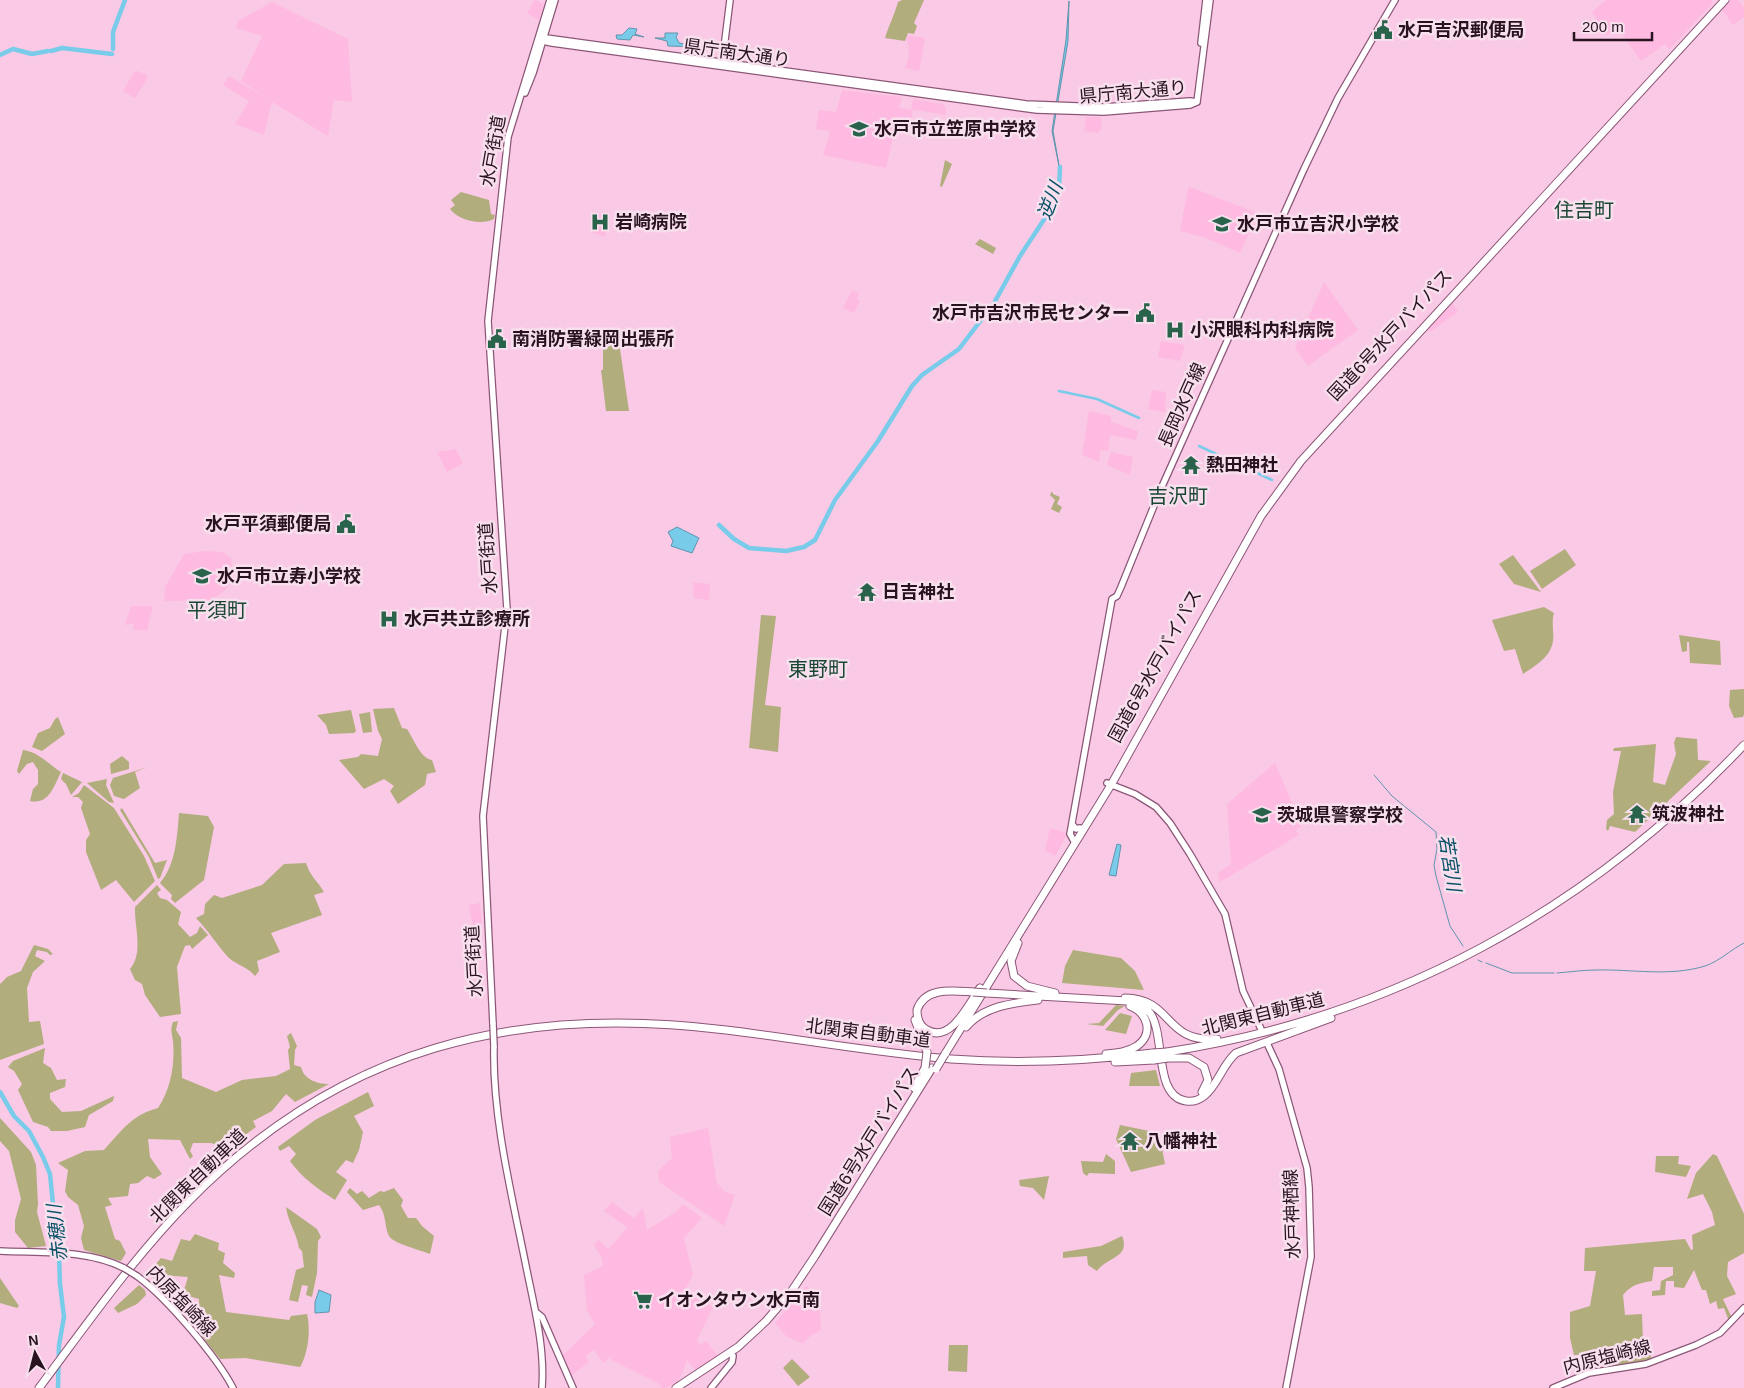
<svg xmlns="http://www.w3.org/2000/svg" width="1744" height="1388" font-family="Helvetica,'Noto Sans JP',sans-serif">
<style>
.built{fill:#febae1}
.green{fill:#b1ad7d}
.water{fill:#79cbea;stroke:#6194ad}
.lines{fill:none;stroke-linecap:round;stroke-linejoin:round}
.stream{stroke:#6194ad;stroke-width:1}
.canal{stroke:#79cbea;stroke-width:2.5}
.river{stroke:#79cbea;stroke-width:4.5}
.major-casing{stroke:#8c5777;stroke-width:8}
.highway-casing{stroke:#8c5777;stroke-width:9}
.major{stroke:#fff;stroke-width:5.5}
.highway{stroke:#fff;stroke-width:7}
.major-bridge-casing{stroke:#8c5777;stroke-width:8;stroke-linecap:butt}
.highway-bridge-casing{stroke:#8c5777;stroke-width:9;stroke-linecap:butt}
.major-bridge{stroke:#fff;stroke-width:5.5}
.highway-bridge{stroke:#fff;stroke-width:7}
.labels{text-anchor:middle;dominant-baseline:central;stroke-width:5;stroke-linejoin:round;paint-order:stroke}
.poi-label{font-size:18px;font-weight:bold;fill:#291320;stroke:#f8dfed;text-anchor:start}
.street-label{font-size:18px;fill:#291320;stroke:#f8dfed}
.water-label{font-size:19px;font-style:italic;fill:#085166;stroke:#f8dfed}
.quarter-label{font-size:20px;fill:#194734;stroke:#f8dfed}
</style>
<rect width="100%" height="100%" fill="#fac9e5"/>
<path class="built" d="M535 0 544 4 539 20 527 13Z
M1606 0H1712L1713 3 1669 50 1665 44 1641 61 1618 28 1607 35 1592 12Z
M1731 0H1738L1744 8V17L1733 25 1723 11V8Z
M272 2 348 39 352 102 334 100 328 136 272 102 264 135 235 124 249 101 223 85 229 76 272 101 241 81 262 36 236 28 238 21Z
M908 35 925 38 919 71 905 68 909 56 908 42 906 41Z
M137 71 147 75V79L135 98 123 91 134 72Z
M842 90 902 97 899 108 913 110 911 122 897 120 886 168 823 155 830 131 816 129 819 110 836 112Z
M913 99 943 104 946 108 945 115 911 109Z
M1086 117H1101L1102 128 1098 133 1084 131Z
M1190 187 1265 216 1258 234 1250 231 1240 253 1206 238 1180 231 1188 188Z
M595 213 608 214 605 237 592 232Z
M1324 282 1358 330 1308 366 1295 348Z
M852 290 859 294 857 299 860 301 854 313 843 308Z
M1452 302 1458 312 1430 332 1427 329Z
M1161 341 1185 345 1180 361 1158 357Z
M1152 390 1166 392 1165 412 1148 409Z
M1089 411 1111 416V422L1138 431 1136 440 1110 435 1108 451 1100 450 1099 462 1082 455Z
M456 449 463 463 447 472 437 452Z
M1111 452 1133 457 1130 475 1107 465Z
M205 551 222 552 231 558 234 580 222 593 210 600 164 601 165 587 184 554Z
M693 582 710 584 709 600 694 598Z
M131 606H153L147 631 133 629 134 623 125 625Z
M1275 763 1302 826 1296 830 1299 835 1220 882 1218 873 1231 864 1227 804Z
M1050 828 1068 833 1055 856 1045 850Z
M480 903 482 925 473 927 469 905Z
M708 1128 717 1183 725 1192 735 1195 724 1226 659 1182 658 1171 672 1158 670 1137Z
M612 1202 634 1218 643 1208 647 1230 677 1211 683 1204 702 1218 684 1238 693 1275 684 1292 713 1307 697 1340 700 1345 706 1341 718 1356 696 1371 687 1360 681 1376 677 1382 666 1388H662L658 1383 611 1360V1356L603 1363 594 1350 585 1356 589 1362 572 1375 563 1355 595 1324 587 1310 584 1275 603 1266 602 1258 594 1245 598 1240 609 1249 627 1227 604 1211Z
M806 1286 819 1293 821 1330 809 1337 803 1344 786 1336 775 1323Z"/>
<path class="green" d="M902 0H924L914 23 917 26 914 34 908 33 905 41 885 38C889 25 894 16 898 2Z
M945 160 952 164 942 187 940 186Z
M461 192 489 200 491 214 495 215 494 219C481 226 458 220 450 209L455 205 451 200Z
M980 239 996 248 993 254 975 244Z
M603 342H619L629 411H606L601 370H603Z
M1052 491 1053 494 1060 497 1057 504 1062 507 1059 513 1051 509 1055 500 1050 495Z
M1565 549 1576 565 1542 589 1530 571Z
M1513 555 1541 592 1514 584 1499 564Z
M1544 607 1554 613C1552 619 1553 626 1553 631 1556 654 1539 663 1523 674L1515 649 1504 651 1492 620Z
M761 615 776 616 765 705 781 707 778 752 749 748Z
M1679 635 1720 641 1721 665 1690 663 1689 642H1687V651L1682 652Z
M1744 689V714L1743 717 1734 718 1729 706 1730 690Z
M394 708 402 728 407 729C413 738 421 759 432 760L436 772 427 774 425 785 398 804 390 791 394 786 384 779 364 789 339 760 358 757 361 754 378 756 382 739 378 731 373 709Z
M351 710 356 731 354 733 329 734 326 725 317 715Z
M370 712 372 732 363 733 359 714Z
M58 717 65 734 42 751 32 747 38 733 50 728 55 719Z
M1676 737 1697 739 1698 760 1711 761 1635 832 1610 826 1608 831 1606 829 1607 820 1614 814 1613 792 1621 751H1613L1614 748 1656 744 1653 782 1665 785 1676 754 1674 743Z
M23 750C39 752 48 764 61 772 54 786 49 805 30 801L33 789 38 784V770L33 762 27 764 19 774 17 771Z
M122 756 129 762V769L111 774 110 764Z
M148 767 135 772 140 788 124 799 114 796 110 785 113 778Z
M63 773 82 782 71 795 66 784 61 779Z
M107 779 106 785 114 803 109 802 87 783Z
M84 785 114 808 144 856 155 881 134 902 116 880 101 890 86 852V840L90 834 81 808 83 802 78 797H72L79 793Z
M122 808 155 863 167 860 160 878 158 879 149 857 120 810Z
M179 813 208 816 214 827 204 880 175 903 171 899 172 895 160 883C176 864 177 837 179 813Z
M306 863C311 878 317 880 324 892L314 895 322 915 271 933 280 952 257 961 259 971 255 976C248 967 237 965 229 958 219 948 208 930 196 918L204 914 205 904 214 895 222 898 262 885 284 864Z
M157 885 161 890 157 893 160 898 167 900 181 912 178 924 190 937 197 933 200 926 208 935 192 949 190 945 185 946 177 967 181 1014 160 1017 145 995 142 984 135 980 130 969C144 953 134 925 135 907Z
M34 945 48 949 53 954 50 955 47 952 37 950 35 956 45 961 33 972 27 988 29 1022 40 1021 44 1044 0 1060V984L7 977 21 971Z
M1073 950 1121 958 1135 971 1144 990 1062 983 1065 966Z
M1116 1005 1125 1006 1118 1010 1103 1026 1086 1024 1099 1023Z
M1120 1013 1132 1016 1126 1034 1105 1030Z
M178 1021 176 1030 181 1038 182 1078 216 1092 242 1080 276 1076 290 1069 288 1050 290 1047 287 1036 291 1033 297 1046 295 1050 294 1065 301 1067C304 1080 318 1084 329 1084L295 1102 286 1094 272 1111 253 1121 256 1127 227 1148 211 1143H193L190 1151 193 1156 190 1159 180 1140 148 1139 150 1157 162 1174 154 1179 147 1176 138 1183 130 1184 128 1196 108 1198 112 1205 105 1207 115 1239 120 1241 126 1253 121 1261 84 1250 81 1238 84 1226 78 1205 68 1197 65 1191 68 1170 58 1163 85 1151 104 1150C121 1131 132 1115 158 1108 171 1088 175 1065 173 1041 172 1034 170 1029 173 1022Z
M45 1048 43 1063 51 1068 57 1080 66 1079 65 1087 50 1093V1099L62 1112 81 1111 114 1096 113 1101 89 1115 85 1127 67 1131H51L48 1127 33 1122 18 1090 22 1084 14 1071 8 1067 13 1061Z
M1156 1070 1160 1086H1129L1131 1073Z
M368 1092 374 1106 354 1116 363 1132 359 1150 353 1163 346 1160 336 1172 347 1180 335 1200C318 1189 302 1178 290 1161L296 1154 289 1146 280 1151 278 1147 315 1120Z
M0 1118 31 1152 36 1165 38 1204 37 1212 46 1246 28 1248 15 1232V1220L21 1199 9 1151 0 1141Z
M1120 1125 1159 1133 1165 1164 1131 1172 1116 1139Z
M1106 1154 1115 1161V1174L1089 1173 1087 1176 1083 1173 1081 1161 1103 1162Z
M1713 1154 1717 1156 1744 1214V1253L1728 1262 1727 1276 1736 1294 1723 1299 1732 1318 1729 1321 1724 1308 1718 1309 1716 1301 1710 1304 1706 1290H1702L1694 1270 1684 1288 1674 1287V1281H1666L1665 1295 1652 1296V1291L1660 1290 1661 1281 1673 1275V1267H1654L1652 1281C1639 1283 1631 1285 1623 1295L1625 1315 1642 1314 1643 1342 1650 1344 1651 1360 1604 1367 1602 1364 1597 1365 1598 1369 1583 1372 1582 1368 1589 1355H1574L1570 1338V1312L1590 1306 1596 1271H1584L1585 1248 1685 1239 1691 1250 1693 1249 1692 1235 1715 1225 1712 1212 1703 1194 1687 1199 1696 1173Z
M1656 1156H1679L1678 1164 1691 1166 1686 1177 1655 1172Z
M1049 1176 1044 1200 1033 1188 1020 1186 1019 1180Z
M350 1188 357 1194 362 1191 369 1198 380 1191 384 1192 394 1188 403 1200 401 1206 408 1218H416L422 1226 434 1236 430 1254C421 1250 394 1244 389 1236 384 1226 387 1216 379 1205L363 1210 347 1192Z
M286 1207 317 1229 321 1237 318 1241 317 1273 312 1297 306 1295 308 1286 302 1285 298 1302 289 1300 296 1270 304 1267 302 1251 299 1248C297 1234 288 1222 286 1207Z
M195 1234 219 1243 218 1250 225 1253 223 1263 235 1273 234 1278 219 1275 226 1312 289 1320 291 1316 307 1314C311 1330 308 1354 300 1367L245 1358 220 1359 197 1330 200 1326 199 1299 185 1295 178 1305 174 1299 185 1287 188 1277 161 1275 156 1281 148 1273 161 1258 172 1261 181 1239 190 1241Z
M1122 1236C1131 1258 1106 1257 1097 1271L1088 1265 1087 1256 1063 1258V1252L1101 1246Z
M0 1278 19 1306 17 1308 0 1303Z
M139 1285 145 1290 146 1295 137 1304 118 1313 114 1308Z
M949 1345H968L967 1372 948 1371Z
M792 1359 810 1377 798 1386 783 1368Z"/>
<path class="water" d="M1069 1 1068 41 1053 131 1060 171 1052 131 1066 40Z
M629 28 637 29 635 34 644 37 633 35 630 40 617 39 616 35H622Z
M665 33H678L676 37 679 43 703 47 668 46 667 41 655 38H665Z
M677 527 699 538 692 553 671 546 673 541 668 532Z
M1117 844 1121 845 1116 876 1109 875Z
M319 1290 331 1295 329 1312 315 1313V1302Z"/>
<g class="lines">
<path class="stream" d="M1374 775 1392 796 1436 832 1437 849 1434 865 1436 876 1450 926 1463 946
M1478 960 1482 962
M1486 963 1512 973H1554
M1557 973C1570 972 1583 970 1596 970 1632 969 1669 977 1705 966 1720 961 1730 950 1744 943"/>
<path class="canal" d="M1059 391 1097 399 1139 418
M1199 446 1272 480"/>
<path class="river" d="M113 49V32L125 0
M51 51 62 48 112 54
M0 55 13 49 32 54 48 51
M719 525 734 539 749 548 786 551 804 547 815 540 835 500 878 441 912 386 922 375 959 349 994 303 1020 256 1049 212 1059 188 1060 167
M0 1092 14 1116 29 1131 43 1157 50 1174 53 1204 58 1223 60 1284 64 1317 59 1345 58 1388"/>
<g class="major-casing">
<path id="major" d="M539 37 543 41 552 43 1037 110 1104 112 1190 105 1197 102
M539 37 1026 104 1103 107 1190 101 1196 102
M1201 43 1206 0
M722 64 730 0
M525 93 533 73 555 0
M1197 102 1210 0
M1107 783 1135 794 1156 807 1170 823 1190 854 1225 914 1243 991 1261 1029
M1072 824 1076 829 1080 828
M1075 843 1070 834 1112 599 1117 596 1121 587 1160 491 1304 169 1338 98 1395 0
M493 1024 483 816 507 609 488 321 508 137 550 0
M1267 1043 1279 1069 1307 1168 1309 1187 1311 1257 1286 1388
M494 1046C492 1118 513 1200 527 1271 535 1310 545 1349 542 1388
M0 1251C40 1253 87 1249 124 1268
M137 1276C166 1297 217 1357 233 1388
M536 1312 542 1317 573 1388
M711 1388 732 1362 733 1356
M1553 1388 1589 1373 1646 1364 1696 1345 1720 1333 1744 1308"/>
</g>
<g class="highway-casing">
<path id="highway" d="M1018 943 1011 961 1014 976 1027 986 1055 993
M973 992C954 991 925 986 917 1010 917 1018 919 1026 927 1030 951 1044 969 1003 980 988
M987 993 1127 1001C1136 1003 1145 1006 1150 1013 1166 1035 1153 1096 1186 1101 1192 1102 1199 1100 1204 1096 1218 1085 1222 1065 1236 1053L1331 1018
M1125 998C1174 999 1163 1043 1217 1039
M915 1020 927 1052
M966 1027C984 1006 1012 1003 1038 1000
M1167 1052C1393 1017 1587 911 1744 745
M945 1054 1111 785 1261 516 1301 461 1725 0
M1106 1054C1117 1053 1128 1052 1137 1046 1154 1034 1148 1013 1130 1006
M1168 1058H1189L1204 1067 1208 1080 1202 1092
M1115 1062 1154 1060
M914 1088 925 1068
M39 1388C87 1324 133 1258 189 1201 341 1047 515 1004 726 1030 801 1039 876 1053 951 1059 1019 1064 1086 1061 1153 1053
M676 1388 738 1347 766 1321 791 1292 815 1256 932 1068"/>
</g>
<use href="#major" class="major"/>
<use href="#highway" class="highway"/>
<g class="major-bridge-casing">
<path id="major-bridge" d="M493 1024 494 1046
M124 1268 137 1276"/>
</g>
<g class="highway-bridge-casing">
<path id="highway-bridge" d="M973 992 987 993
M1153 1053 1167 1052
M1154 1060 1168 1058
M925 1068 927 1052
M936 1069 945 1054"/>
</g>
<use href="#major-bridge" class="major-bridge"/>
<use href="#highway-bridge" class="highway-bridge"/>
</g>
<defs>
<g id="civic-bare" transform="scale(1.5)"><path d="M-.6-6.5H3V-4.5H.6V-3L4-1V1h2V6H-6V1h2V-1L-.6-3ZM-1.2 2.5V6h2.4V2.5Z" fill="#29634b" stroke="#f8dfed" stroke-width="2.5" paint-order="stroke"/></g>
<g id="school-bare" transform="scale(1.5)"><path d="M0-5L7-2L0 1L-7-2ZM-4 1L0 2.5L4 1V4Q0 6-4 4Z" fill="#29634b" stroke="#f8dfed" stroke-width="2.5" paint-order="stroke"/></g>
<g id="hospital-bare" transform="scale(1.5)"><path d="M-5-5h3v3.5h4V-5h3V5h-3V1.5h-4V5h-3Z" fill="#29634b" stroke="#f8dfed" stroke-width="2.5" paint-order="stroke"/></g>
<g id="temple-bare" transform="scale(1.5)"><path d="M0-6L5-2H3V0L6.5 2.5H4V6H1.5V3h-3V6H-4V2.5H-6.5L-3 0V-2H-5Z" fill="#29634b" stroke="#f8dfed" stroke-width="2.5" paint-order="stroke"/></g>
<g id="university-bare" transform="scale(1.5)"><path d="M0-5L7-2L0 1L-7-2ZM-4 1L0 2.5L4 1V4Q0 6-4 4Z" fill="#29634b" stroke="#f8dfed" stroke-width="2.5" paint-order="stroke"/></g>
<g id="supermarket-bare" transform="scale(1.5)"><path d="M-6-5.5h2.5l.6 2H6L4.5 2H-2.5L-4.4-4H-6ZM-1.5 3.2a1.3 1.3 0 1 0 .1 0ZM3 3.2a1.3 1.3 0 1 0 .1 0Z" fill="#29634b" stroke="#f8dfed" stroke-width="2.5" paint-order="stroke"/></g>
</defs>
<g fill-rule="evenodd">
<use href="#civic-bare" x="1383" y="30"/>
<use href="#school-bare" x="859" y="129"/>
<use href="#hospital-bare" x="600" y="222"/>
<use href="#school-bare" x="1222" y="224"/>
<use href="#civic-bare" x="1145" y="313"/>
<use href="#hospital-bare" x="1175" y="330"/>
<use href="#civic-bare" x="497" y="339"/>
<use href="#temple-bare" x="1191" y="465"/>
<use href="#civic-bare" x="346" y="524"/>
<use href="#school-bare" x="202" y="576"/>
<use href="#temple-bare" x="867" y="592"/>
<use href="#hospital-bare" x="389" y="619"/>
<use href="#temple-bare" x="1637" y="814"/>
<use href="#university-bare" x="1262" y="815"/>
<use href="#temple-bare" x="1130" y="1141"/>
<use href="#supermarket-bare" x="643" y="1300"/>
</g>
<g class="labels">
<g class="poi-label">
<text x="1398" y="30">水戸吉沢郵便局</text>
<text x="874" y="129">水戸市立笠原中学校</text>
<text x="615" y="222">岩崎病院</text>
<text x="1237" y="224">水戸市立吉沢小学校</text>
<text x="1130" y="313" text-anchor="end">水戸市吉沢市民センター</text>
<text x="1190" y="330">小沢眼科内科病院</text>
<text x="512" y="339">南消防署緑岡出張所</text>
<text x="1206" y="465">熱田神社</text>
<text x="331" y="524" text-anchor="end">水戸平須郵便局</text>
<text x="217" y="576">水戸市立寿小学校</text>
<text x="882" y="592">日吉神社</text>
<text x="404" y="619">水戸共立診療所</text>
<text x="1652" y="814">筑波神社</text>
<text x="1277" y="815">茨城県警察学校</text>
<text x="1145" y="1141">八幡神社</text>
<text x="658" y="1300">イオンタウン水戸南</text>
</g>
<g class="street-label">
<text transform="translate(737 53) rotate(8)">県庁南大通り</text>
<text transform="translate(1133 92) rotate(-5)">県庁南大通り</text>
<text transform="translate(493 151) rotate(-80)">水戸街道</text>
<text transform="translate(1390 335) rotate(-47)">国道6号水戸バイパス</text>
<text transform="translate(1182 405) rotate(-66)">長岡水戸線</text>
<text transform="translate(488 558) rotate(-94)">水戸街道</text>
<text transform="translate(1155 666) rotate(-61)">国道6号水戸バイパス</text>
<text transform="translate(474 961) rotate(-93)">水戸街道</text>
<text transform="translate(1263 1014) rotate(-14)">北関東自動車道</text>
<text transform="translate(868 1033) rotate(7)">北関東自動車道</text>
<text transform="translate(869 1141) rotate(-58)">国道6号水戸バイパス</text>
<text transform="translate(198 1176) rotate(-44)">北関東自動車道</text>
<text transform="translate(1292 1214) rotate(-92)">水戸神栖線</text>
<text transform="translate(181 1301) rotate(46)">内原塩崎線</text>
<text transform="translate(1607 1357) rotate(-14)">内原塩崎線</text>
</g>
<g class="water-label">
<text transform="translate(1050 201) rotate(-69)">逆川</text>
<text transform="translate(1450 863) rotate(81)">若宮川</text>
<text transform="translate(57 1233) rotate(-96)">赤穂川</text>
</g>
<g class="quarter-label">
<text x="1584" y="210">住吉町</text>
<text x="1178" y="496">吉沢町</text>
<text x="217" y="610">平須町</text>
<text x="818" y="669">東野町</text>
</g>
</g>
<g transform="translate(35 1353) rotate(353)" stroke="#f8dfed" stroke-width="4" paint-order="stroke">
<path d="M0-4L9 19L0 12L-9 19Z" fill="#291320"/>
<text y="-8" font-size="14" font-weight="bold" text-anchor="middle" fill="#291320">N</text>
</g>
<path d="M1574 32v8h78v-8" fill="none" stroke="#291320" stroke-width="2.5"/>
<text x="1582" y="32" font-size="15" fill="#291320" stroke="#f8dfed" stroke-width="4" paint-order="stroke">200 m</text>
</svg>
